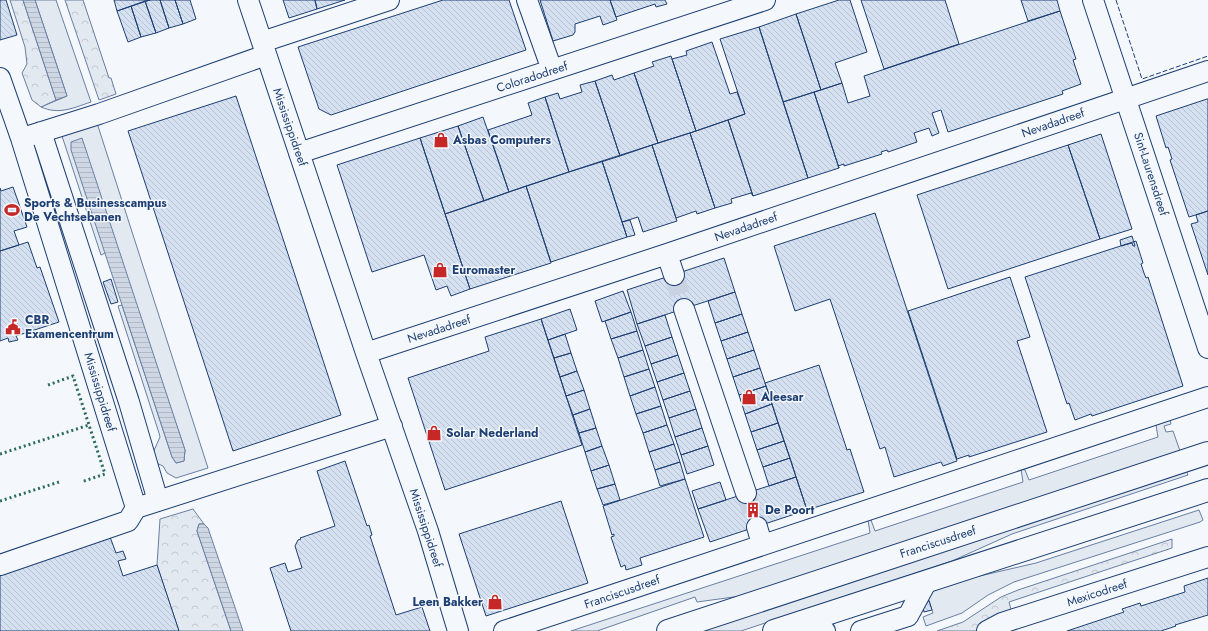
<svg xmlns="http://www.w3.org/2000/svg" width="1208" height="631" font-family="Jost,sans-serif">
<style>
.grass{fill:#e3e9f0;stroke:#687fa3}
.forest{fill:url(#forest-crowns);stroke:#687fa3}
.water{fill:url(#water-rules);stroke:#687fa3}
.building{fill:url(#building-back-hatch);stroke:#1d3f73}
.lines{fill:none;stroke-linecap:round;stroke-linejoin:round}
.minor-tunnel{stroke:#c9d2e0;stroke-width:20;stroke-dasharray:20 10;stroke-linecap:butt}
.minor-casing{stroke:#1d3f73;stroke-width:22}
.major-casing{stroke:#1d3f73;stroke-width:24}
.minor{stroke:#f4f7fb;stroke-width:20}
.major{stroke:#f4f7fb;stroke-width:22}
.hedge{stroke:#2c6c60;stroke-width:3;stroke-dasharray:2 3;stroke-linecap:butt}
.fence{stroke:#1d3f73;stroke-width:1;stroke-dasharray:5 2;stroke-linecap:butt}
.labels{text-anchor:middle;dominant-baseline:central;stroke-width:3;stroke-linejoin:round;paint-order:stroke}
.street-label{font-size:12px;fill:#1d3f73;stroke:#f4f7fb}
.poi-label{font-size:12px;font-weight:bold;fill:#1d3f73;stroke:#f4f7fb;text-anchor:start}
</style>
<defs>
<pattern id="forest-crowns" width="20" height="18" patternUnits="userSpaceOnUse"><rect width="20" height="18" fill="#e3e9f0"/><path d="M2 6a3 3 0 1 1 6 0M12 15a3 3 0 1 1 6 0" fill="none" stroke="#c2c9d1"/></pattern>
<pattern id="water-rules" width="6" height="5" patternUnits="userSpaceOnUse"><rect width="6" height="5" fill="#cfd7e4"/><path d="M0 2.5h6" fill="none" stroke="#b1bac7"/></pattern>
<pattern id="building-back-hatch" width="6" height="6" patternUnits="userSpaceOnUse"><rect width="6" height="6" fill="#d5e0f0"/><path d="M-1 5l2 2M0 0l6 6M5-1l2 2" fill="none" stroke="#b6c1d1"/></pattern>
</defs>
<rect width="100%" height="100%" fill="#f4f7fb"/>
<path class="grass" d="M35 0H56L91 102C73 108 59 115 41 107L67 96Z
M97 123 208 468 176 478 167 473 163 466 154 462 152 455 160 437 159 433 118 306 122 305 172 457 176 463 184 461 185 450 131 292 105 253 101 255 62 136Z
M1170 420 1171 424 1164 426 1166 432 1173 431 1180 451 741 596 697 602 695 597 597 631H571L870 533 868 520H871L875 531 1023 482 1021 469 1025 470 1029 480 1158 437 1156 425Z
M1186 470 1188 475 1012 534 952 561 741 631H703Z
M1199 510 1203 520 1200 522 1014 582 988 595 962 613 926 626 923 617 933 613 929 600 919 604 928 591 958 581 1036 563Z"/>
<path class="forest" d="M10 0H23L56 100 41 107 32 100 22 73 27 64 25 47Z
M65 0H83L109 78H111L116 94 99 100Z
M193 509 204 524H199L197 531 231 631H179L157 565 160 519Z
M1172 539V548L1009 602 1012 613 978 631H937L963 622 1001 597 1018 590Z"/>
<path class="water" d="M23 0H35L67 96 56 100Z
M82 138 185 450 184 461 176 463 172 457 71 150V142Z
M199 524H204L208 528 243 631H231L197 531Z"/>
<path class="building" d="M0 0H6L17 35 0 40Z
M114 0H150L117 11Z
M150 0H160L169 28 156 33 145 1Z
M160 0H175L183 24 169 28Z
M175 0H190L196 19 183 24Z
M283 0H315L317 9 289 18Z
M315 0H345L317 9Z
M443 0H509L526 50 331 115 319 109 298 47Z
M540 0H610L617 20 603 25 600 16 575 24V32L573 35 553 41Z
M610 0H665L667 4 656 7 655 4 616 17Z
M839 0H850L867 52 835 63 842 83 821 90 796 14Z
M861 0H945L959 44 884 69Z
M1021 0H1057L1060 11 1028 21Z
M145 1 156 33 141 37 131 6Z
M131 6 141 37 128 42 117 11Z
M1060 11 1076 59 1073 60 1081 84 1062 91 1063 94 948 132 941 110 932 113 939 133 932 136 929 128 914 133 917 142 888 152 887 150 881 152 882 154 844 166V164L838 166 839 168 814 92 842 83 848 103 870 96 864 76Z
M796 14 821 90 783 102 759 27Z
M759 27 808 178 753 196 728 120 745 114 720 39Z
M712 42 730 94 737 92 745 114 696 131 672 59 687 55 686 51Z
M671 56 696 131 658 143 634 73 654 66 652 62Z
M634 73 658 143 620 156 595 81 612 75 614 80Z
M595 81 620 156 569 172 545 97 558 93 560 99 582 92 580 85Z
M814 92 839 168 808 178 783 102Z
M236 96 341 415 233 451 128 131Z
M545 97 569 172 509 192 488 130 532 115 528 103Z
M1207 99H1208V211L1189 217 1170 160 1172 159 1168 147 1166 148 1156 116Z
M483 117 509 192 484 201 458 126Z
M728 120 753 196 751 193 731 199 732 203 715 208 690 133Z
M458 126 484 201 445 214 420 138Z
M690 133 715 208 697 214 696 211 676 218 652 145Z
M1101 134 1132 229 1100 239 1068 145Z
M420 138 470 289 451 296 447 286 436 290 424 255 372 272 337 165Z
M652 145 677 221 643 232 638 217 622 222 602 161Z
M1068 145 1100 239 948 289 917 195Z
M602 161 627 237 551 262 526 186Z
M526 186 551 263 470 289 445 214Z
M13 187 27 227 14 231 19 245 0 251V188L1 191Z
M1208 211V275L1191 224 1198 222 1196 215Z
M875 213 957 461 943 466 941 462 894 477 885 447 880 449 830 299 795 311 774 246Z
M630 220 635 235 627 237 622 222Z
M1132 236 1135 246H1133L1132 243 1121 246 1120 240Z
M1136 241 1143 263 1141 264 1144 273 1146 278 1148 277 1183 386 1092 416 1091 414 1075 420 1069 403 1067 404 1025 277Z
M28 242 37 268 40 267 59 322 16 336 18 340 9 342 8 338 0 341V251Z
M724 258 735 292 637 324 627 290Z
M1010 277 1030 337 1017 341 1047 432 969 457V455L957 459 908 311Z
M111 279 118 302 111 304 103 282Z
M623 291 631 312 602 322 595 301Z
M735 292 742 314 715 323 708 301Z
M570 309 577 330 548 340 541 319Z
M631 312 637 331 611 339 605 321Z
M742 314 748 332 721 341 715 323Z
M665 315 672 337 645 346 637 324Z
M541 319 582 445 445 490 408 378 489 351 485 337Z
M637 331 643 350 618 358 611 339Z
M748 332 754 350 727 359 721 341Z
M565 334 571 353 554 358 548 340Z
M672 337 678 355 651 364 645 346Z
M643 350 649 369 624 377 618 358Z
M754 350 760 368 733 377 727 359Z
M571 353 577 371 560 377 554 358Z
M678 355 684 373 657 382 651 364Z
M819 365 847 450 850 449 864 492 807 510 765 383Z
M760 368 766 386 739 395 733 377Z
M649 369 655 387 630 396 624 377Z
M577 371 584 390 566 396 560 377Z
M684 373 690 391 663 400 657 382Z
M766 386 772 404 745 414 739 395Z
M655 387 661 406 636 414 630 396Z
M584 390 590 409 573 415 566 396Z
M690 391 696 409 669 418 663 400Z
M772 404 778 423 751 432 745 414Z
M661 406 667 425 643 433 636 414Z
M590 409 596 428 579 433 573 415Z
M696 409 702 428 675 437 669 418Z
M778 423 784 441 757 450 751 432Z
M667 425 674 444 649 452 643 433Z
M596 428 602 446 585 452 579 433Z
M702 428 708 446 681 455 675 437Z
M784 441 790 458 763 467 757 450Z
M674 444 680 462 655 470 649 452Z
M602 446 609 465 591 471 585 452Z
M708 446 714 465 687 474 681 455Z
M790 458 796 477 769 486 763 467Z
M345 461 367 526 369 525 372 535 370 536 396 615 422 607 430 631H291L270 568 285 563 288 572 302 568 295 546 298 540 301 539 300 538 335 526 317 471Z
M680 462 685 479 660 486 655 470Z
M609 465 615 484 597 489 591 471Z
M796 477 807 510 710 542 698 509Z
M685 479 704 537 640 558 642 565 626 570 625 565 621 567 611 537 614 536V534L612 535 603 506Z
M720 482 726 500 698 509 692 491Z
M615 484 620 500 603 505 597 489Z
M561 501 588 583 486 616 459 534Z
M110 537 116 553 123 551 126 559 118 561 123 576 157 565 179 631H0V573Z
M1208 578V615L1175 625 1176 626 1161 631H1067L1124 612 1122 609 1140 603 1141 606 1185 592 1184 586Z
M929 601 932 610 924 612 922 603Z"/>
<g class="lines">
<path class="minor-tunnel" d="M674 275 684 309
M746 493 757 527"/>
<g class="minor-casing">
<path id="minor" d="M248 0 366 353 428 531 458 631
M527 0 552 70
M1093 0 1208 348
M262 42 389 0
M0 78 21 138 136 508 392 426
M41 132 129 402 158 501
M29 136 99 114 266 55
M299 153 765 0
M667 254 674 275
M684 309 746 493
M366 353 667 254 1208 71
M757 527 762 544
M0 565 128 521 136 508
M804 621 825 631
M504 631 1208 397
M861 631 908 616 927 581
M987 631 1002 623 1208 557"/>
</g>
<g class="major-casing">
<path id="major" d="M668 631 1208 453
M774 631 1208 490"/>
</g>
<use href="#minor" class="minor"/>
<use href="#major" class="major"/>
<path class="hedge" d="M48 385 73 376 105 474 81 482
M0 454 89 425
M0 501 59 482"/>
<path class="fence" d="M1116 0 1142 79 1208 56"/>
</g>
<defs>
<g id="shop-bare" transform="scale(1.2)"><path d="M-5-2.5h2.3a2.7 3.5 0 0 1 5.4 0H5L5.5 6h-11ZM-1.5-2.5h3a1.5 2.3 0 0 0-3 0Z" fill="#c62828" stroke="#f4f7fb" stroke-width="2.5" paint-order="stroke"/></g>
<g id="stadium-bare" transform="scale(1.2)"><path d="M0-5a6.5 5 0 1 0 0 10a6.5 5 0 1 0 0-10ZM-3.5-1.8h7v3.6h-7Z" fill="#c62828" stroke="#f4f7fb" stroke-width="2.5" paint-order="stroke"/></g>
<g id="civic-bare" transform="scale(1.2)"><path d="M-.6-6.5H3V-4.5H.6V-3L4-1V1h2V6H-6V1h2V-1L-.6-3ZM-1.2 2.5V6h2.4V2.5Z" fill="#c62828" stroke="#f4f7fb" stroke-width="2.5" paint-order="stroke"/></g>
<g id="building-bare" transform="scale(1.2)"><path d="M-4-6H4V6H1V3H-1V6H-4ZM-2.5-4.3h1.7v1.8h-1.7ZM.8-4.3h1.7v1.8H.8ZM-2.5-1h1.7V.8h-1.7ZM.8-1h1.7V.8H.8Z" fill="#c62828" stroke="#f4f7fb" stroke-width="2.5" paint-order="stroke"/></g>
</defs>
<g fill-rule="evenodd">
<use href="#shop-bare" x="441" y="140"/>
<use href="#stadium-bare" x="12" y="210"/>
<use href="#shop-bare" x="440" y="270"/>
<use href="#civic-bare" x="13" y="327"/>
<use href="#shop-bare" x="749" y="397"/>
<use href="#shop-bare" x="434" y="433"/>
<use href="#building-bare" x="753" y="510"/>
<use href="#shop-bare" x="495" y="602"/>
</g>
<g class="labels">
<g class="street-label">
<text transform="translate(532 77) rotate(-18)">Coloradodreef</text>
<text transform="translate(1053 123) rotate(-19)">Nevadadreef</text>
<text transform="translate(290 127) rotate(71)">Mississippidreef</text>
<text transform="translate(1151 174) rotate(72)">Sint-Laurensdreef</text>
<text transform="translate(746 227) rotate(-19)">Nevadadreef</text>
<text transform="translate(439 329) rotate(-18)">Nevadadreef</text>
<text transform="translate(100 392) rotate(73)">Mississippidreef</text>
<text transform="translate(426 528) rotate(72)">Mississippidreef</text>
<text transform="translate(938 542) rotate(-18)">Franciscusdreef</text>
<text transform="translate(622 592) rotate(-19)">Franciscusdreef</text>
<text transform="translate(1097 593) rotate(-18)">Mexicodreef</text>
</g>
<g class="poi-label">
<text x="453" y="140">Asbas Computers</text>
<text x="24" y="203">Sports &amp; Businesscampus<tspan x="24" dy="14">De Vechtsebanen</tspan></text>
<text x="452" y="270">Euromaster</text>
<text x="25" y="320">CBR<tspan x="25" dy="14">Examencentrum</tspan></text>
<text x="761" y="397">Aleesar</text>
<text x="446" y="433">Solar Nederland</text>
<text x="765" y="510">De Poort</text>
<text x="483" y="602" text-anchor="end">Leen Bakker</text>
</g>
</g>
</svg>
